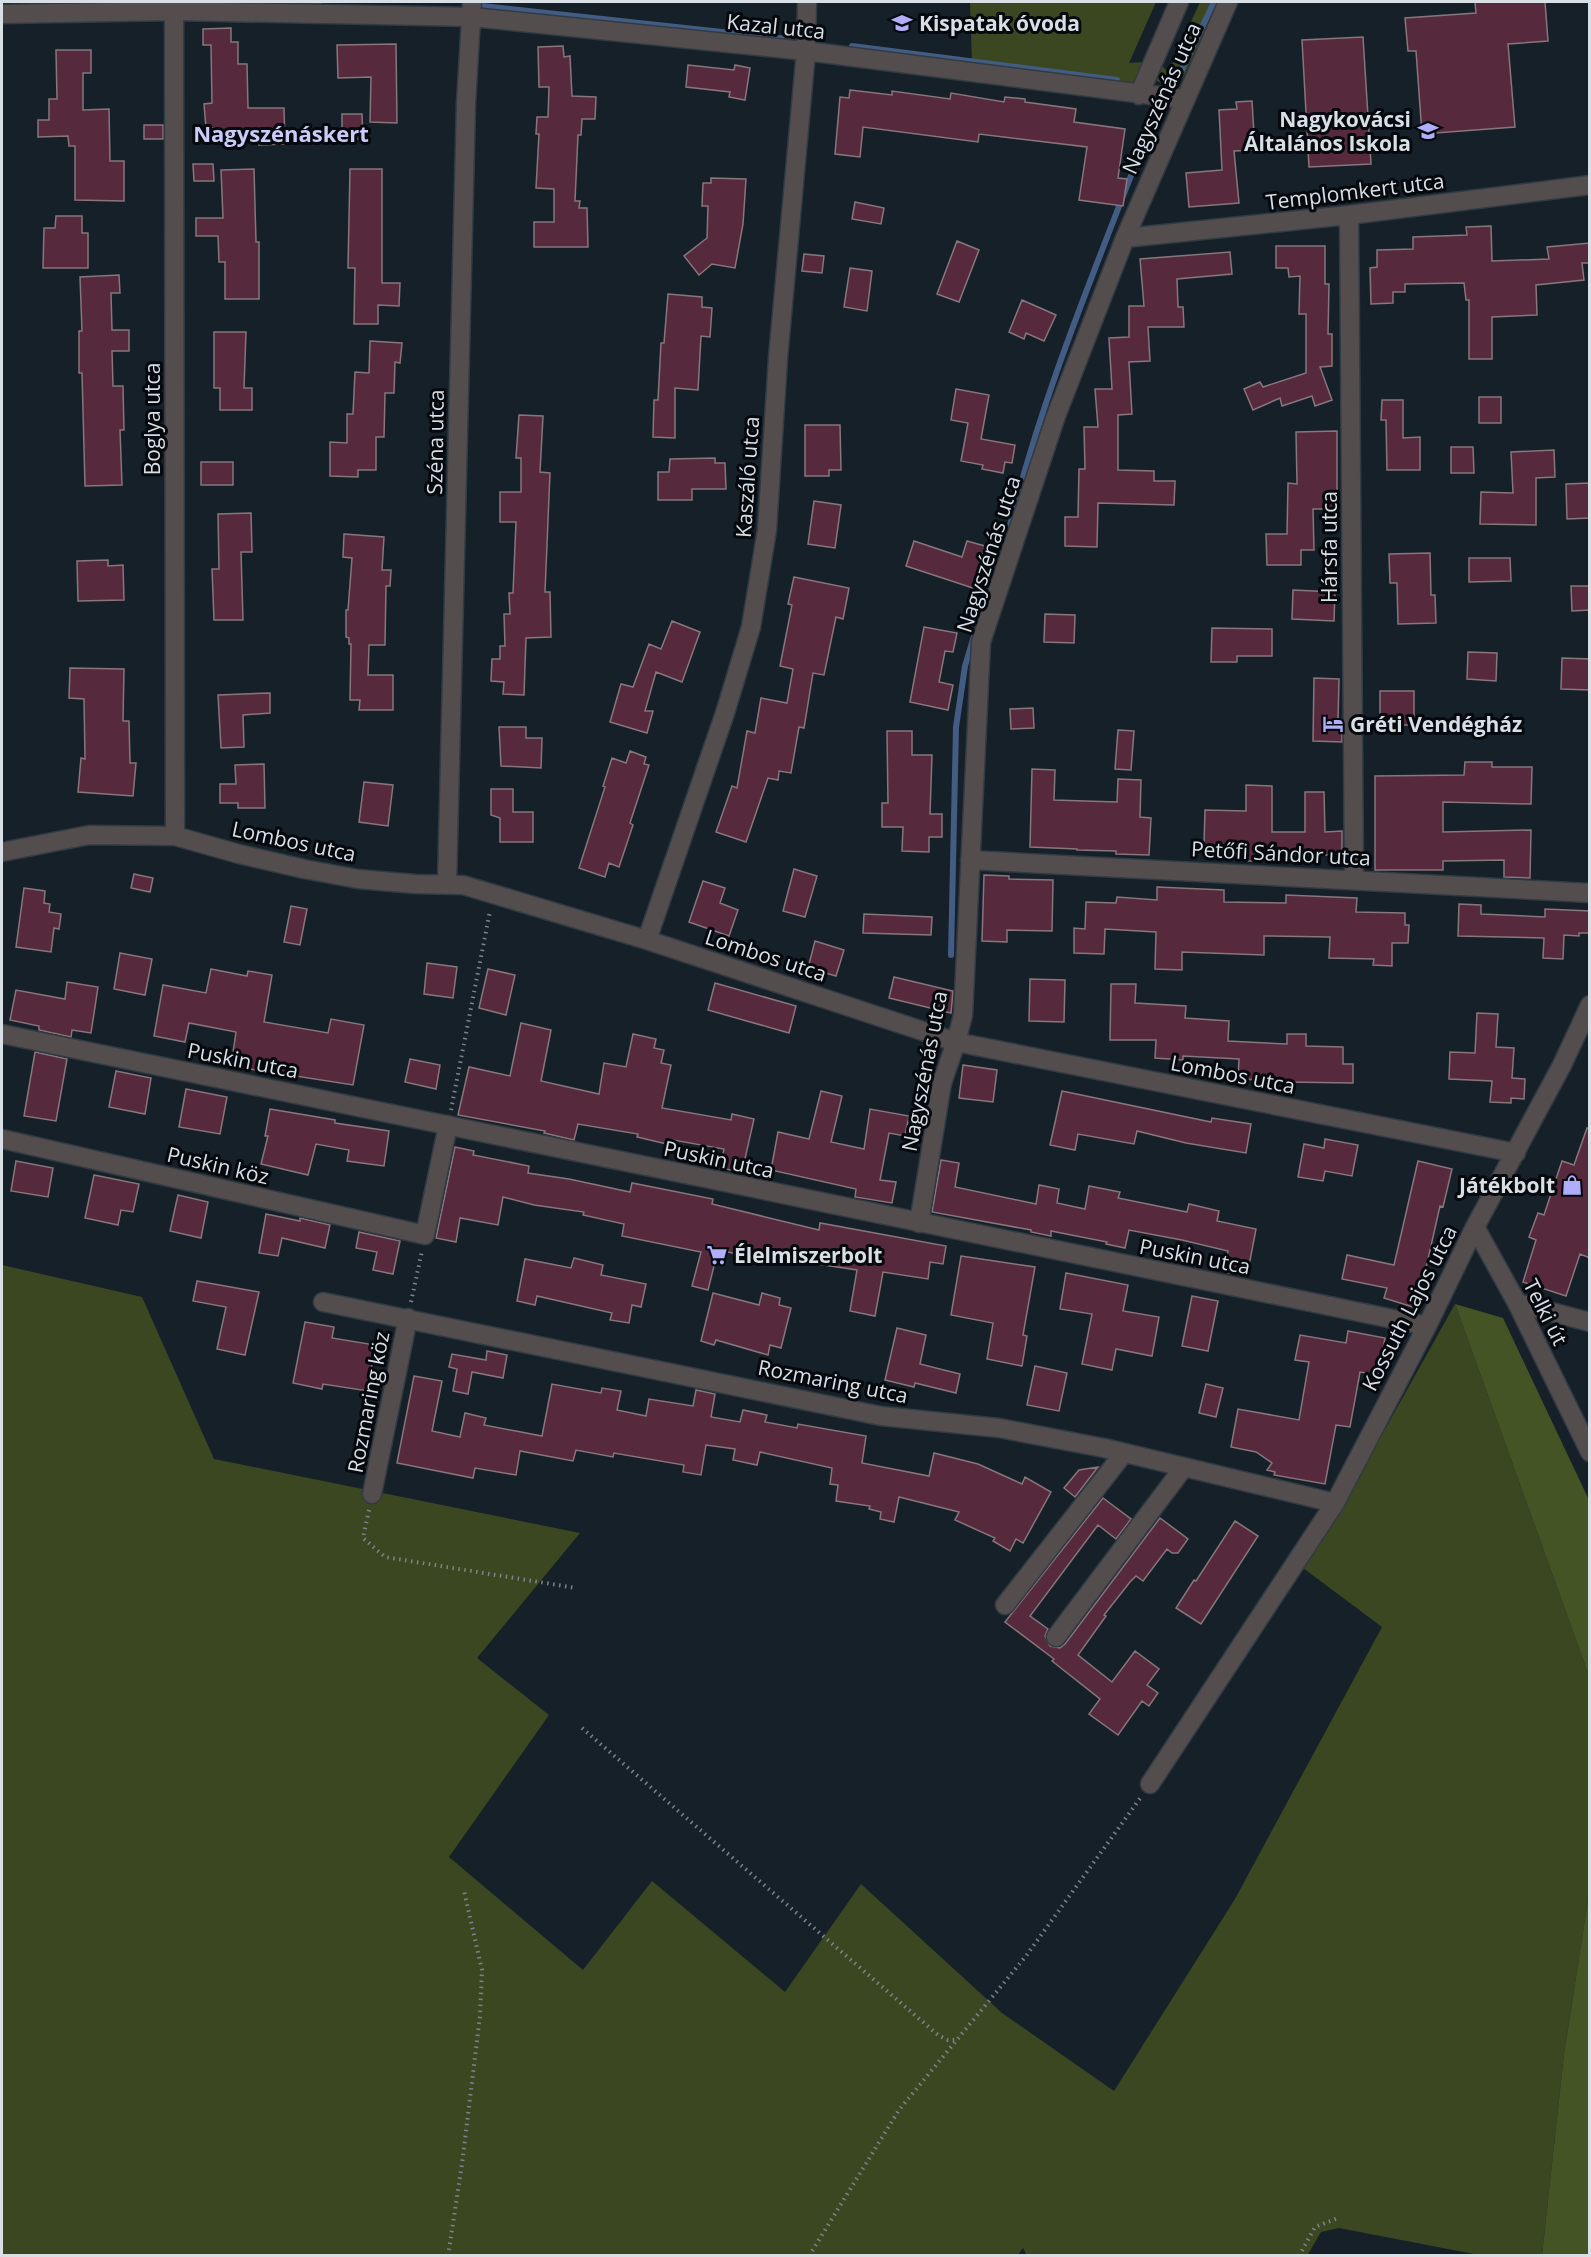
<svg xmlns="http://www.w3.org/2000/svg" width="1591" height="2257" font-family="'Open Sans',sans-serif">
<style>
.green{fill:#3b4720}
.forest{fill:#455425}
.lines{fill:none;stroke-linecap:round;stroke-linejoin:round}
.stream{stroke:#435c84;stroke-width:6}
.building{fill:#56293d;stroke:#87767c;stroke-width:1.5}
.minor-casing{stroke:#313b43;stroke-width:21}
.path{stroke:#7c848b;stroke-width:4;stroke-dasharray:1.5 4.5;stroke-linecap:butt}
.minor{stroke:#544d4e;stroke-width:18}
.labels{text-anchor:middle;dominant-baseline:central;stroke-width:6;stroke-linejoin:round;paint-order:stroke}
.poi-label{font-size:21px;font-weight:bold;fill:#d8dfe5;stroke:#06090d;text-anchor:start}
.street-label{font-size:21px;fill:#d8dfe5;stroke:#06090d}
.neighbourhood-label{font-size:22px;font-weight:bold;fill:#cbccf8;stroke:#06090d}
</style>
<rect width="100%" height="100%" fill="#162029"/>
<path class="green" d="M970 2H1156L1129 63 1144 62 1138 78 1131 84 972 63Z
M1200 2H1218L1183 78 1165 84 1157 81 1154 75 1159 61 1168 73Z
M2 1265 142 1297 214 1459 580 1533 477 1658 549 1715 449 1857 583 1970 652 1881 785 1992 861 1884 1002 2013 1114 2091 1235 1899 1382 1627 1303 1568 1332 1524 1455 1304 1589 1676V1894L1564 2054 1542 2255H1479L1339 2228 1321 2232 1307 2256H1027L1023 2248 1017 2256H2Z"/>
<path class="forest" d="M1455 1304 1503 1318 1589 1500V1676Z
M1589 1894V2255H1542L1564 2054Z"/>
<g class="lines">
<path class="stream" d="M54 2H133
M193 2H319
M482 6 788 39
M852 46 1117 80
M1171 84 1177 80 1214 2
M1009 530C1043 389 1102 254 1153 118
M951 955 956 727 965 666 974 636"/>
</g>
<path class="building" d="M1475 2H1545L1548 41 1508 44 1515 127 1422 134 1416 51H1408L1405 18 1476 13Z
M231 28V42H238V64H247L248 108H284L285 144 259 145 258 133 215 136 214 128H206L204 104 212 103 211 45H203V29Z
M1363 37 1371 164 1309 167 1302 40Z
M396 44 397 123 370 122 371 77 338 78 337 45Z
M563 46 564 57 570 56 572 96 596 97 595 119H582L581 135H578L575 201H580L579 208H587L588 247H534V222H554V189L536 188 539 134H536L537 117H548L549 87H539L538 47Z
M56 50H91V73H83V110L109 109 110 161H124V201L75 200V146H69L68 136 38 137V120H49V99H57Z
M688 65 734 70 735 65 750 68 745 100 729 97 730 92 686 87Z
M850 90 892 95V91L950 99 951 93 1004 102 1005 97 1025 99V102L1076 109 1074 122 1125 129 1118 178 1127 179 1123 206 1079 200 1087 147 979 134 978 142 863 127 860 157 835 154 840 97 849 98Z
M1252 101 1255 150 1234 151 1239 203 1189 207 1186 173 1222 170 1219 110 1237 109 1236 102Z
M342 114H362L363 139H342Z
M144 125H163V139H144Z
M193 164H213L214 181H194Z
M254 169 256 242H259V299H225V262H219L218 236H196V218H223L221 170Z
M350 169H382V283H400L399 306 378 305V324H354L355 268H348Z
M711 178 746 179 743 224 735 268 712 264 699 275 684 256 707 238 708 206H702L703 183H711Z
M855 202 884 208 881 224 852 219Z
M56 216H82V233H88V268H43L44 228H55Z
M1491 226 1492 261 1549 259 1547 247 1590 243V263H1582L1584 280 1536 285 1537 315 1492 317V359H1469V300H1466L1464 283 1405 284V292H1393V303L1371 304 1370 268 1377 267V250L1413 249V237L1467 235 1466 227Z
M957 241 979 250 959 302 937 294Z
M1276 246H1325V284H1329L1328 334H1332V366L1320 367 1332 400 1315 406 1312 396 1282 406 1280 398 1253 410 1244 389 1260 382 1263 387 1306 373V314H1299L1300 276 1289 277 1288 268H1276Z
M1230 252 1232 274 1177 279 1178 307H1183L1184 327H1148L1150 361 1129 362 1132 414 1118 415V470L1154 471V481H1175L1174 505 1098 503 1097 547 1065 546V517H1078L1079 469H1085L1084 427H1098L1095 389H1112L1109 338 1129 337V306H1144L1140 259Z
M804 254 824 256 822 273 802 271Z
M850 268 872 271 867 311 844 307Z
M119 275 120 293H111L112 330H129V351H112L113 386H123L124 430H120L122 485 85 486 82 373H79V331H82L80 277Z
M668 294 702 297V307L712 308 710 337 701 336 698 390 675 388V438L653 437 654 400H658L661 343H664Z
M1022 300 1056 315 1044 341 1026 333 1024 339 1009 332Z
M214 332H246L244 388H252V410H220V388H214Z
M370 341 402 343 400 363 395 362 394 393H385L384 437H376V470H358V477L330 476V442L347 443V414H353L355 372 369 373Z
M956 389 989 395 981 439 1015 445 1012 463 1005 462 1003 473 982 469 983 465 961 461 968 423 951 420Z
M1479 397H1501V423H1479Z
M1382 400H1403V438L1420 437V470H1387L1386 420H1381Z
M519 415 543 416 540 472 550 473 545 592H550L551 637 526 638 524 695 503 694 504 682 491 681 492 659H500V646H505L504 614H510L509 593H513L516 522H500V492H521V458H516Z
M805 425H840L841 470H829V476H805Z
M1337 431V509H1313L1314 550H1301V565H1267L1266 534H1287L1288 483 1297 484 1296 432Z
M1451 447H1473L1474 473H1451Z
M1554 450 1555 477 1536 478V525L1480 524 1481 492 1513 493 1511 452Z
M715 458V463H725L726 489H692V500H658V472H669L670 459Z
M201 462H233V485H201Z
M1590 483V518L1567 519 1566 484Z
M814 501 841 505 835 548 808 544Z
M251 513 252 552H241L243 620H214L212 569H219L218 514Z
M344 534 384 537 382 570H391L390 586H386L385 645H369L368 675H393V710H359L360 700H350L351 644H349V638L346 637V610H348L352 558 343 557Z
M914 541 962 557 967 541 985 546 981 558 994 562 985 592 906 566Z
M1430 553 1431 595H1435L1436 623 1398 624 1397 583H1390L1389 554Z
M1469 558H1510L1511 581 1469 582Z
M108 560V566L123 565 124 600 78 601 77 561Z
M794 577 849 588 843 619 836 617 824 675 813 673 804 728 799 727 791 773 779 771 778 780 768 778 746 842 716 832 732 786 737 788 747 731 755 733 761 698 787 703 793 669 780 666 792 605 788 604Z
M1571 586H1590V610L1572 611Z
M1293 590 1335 592 1334 621 1292 619Z
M1045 614 1075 615 1074 643 1044 642Z
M672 621 700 632 682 682 656 672 645 711H653L647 733 610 722 621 684 633 687 649 644 661 649Z
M924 627 957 633 953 652 945 651 939 682 953 685 948 710 910 702Z
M1212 628 1272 629V656H1237V662H1211Z
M1468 652 1497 653 1496 681 1467 679Z
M1562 658 1590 659V690L1561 689Z
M70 668 124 669 123 721H129L130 763H136L133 796 78 792 81 758 85 759 84 699 69 698Z
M1314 678 1339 679 1338 720H1342V742L1313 741Z
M1380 691H1414V725H1380Z
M270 693V713L243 715 244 747 221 748 218 695Z
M1033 708 1034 728 1011 729 1010 709Z
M499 727H526V738H542L541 768 501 766Z
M1118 730 1134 731 1131 770 1115 769Z
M887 731H912V755H932L930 814H942V837H929V852L902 851 903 827H882V803H888Z
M630 751 646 757 644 764 649 765 630 823 633 825 619 867 609 863 605 877 579 868 605 787 603 786 612 758 626 763Z
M1465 762H1492V767H1532L1531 804 1443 802V832L1531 830 1530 878 1504 877V860L1443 861V870H1375V776L1464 775Z
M264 764 265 808H238V803H220V784H236L235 765Z
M1032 769 1055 770 1054 800 1117 802 1118 779 1141 780 1140 817 1151 818 1149 855 1116 854V851L1077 850V849L1030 847Z
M364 782 393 785 388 826 359 822Z
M1246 785 1272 786V832H1305V792H1324L1325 832 1342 831V855H1271V861H1245V846L1204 845 1205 810 1246 811Z
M491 789H513V812H533V842H500V818L491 815Z
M794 869 817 876 805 917 783 911Z
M134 874 153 878 150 892 131 888Z
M984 875 1009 876V879L1053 880 1052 931 1007 930V942L982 941Z
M703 881 725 888 720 903 738 910 729 936 689 922Z
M1157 887 1224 890V902L1286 903V895L1357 898 1356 912 1405 913V925H1409L1408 943H1392V966L1373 965 1374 959 1329 958 1330 937 1264 936V955L1182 952V970L1155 969 1156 932 1105 929 1104 954 1074 953V928L1085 929 1086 902 1116 903 1117 897 1157 900Z
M24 888 45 891 44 903 50 904 49 912 61 914 59 929 54 928 51 952 16 947Z
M1459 904 1481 905V914L1545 917V909L1590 911V933H1579V936L1564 935 1563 959 1543 958 1544 938 1458 936Z
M291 906 307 909 300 945 284 942Z
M864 914 932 917 931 935 863 933Z
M815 941 844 950 836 976 808 968Z
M120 953 152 959 145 995 114 989Z
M427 963 457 967 453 998 424 994Z
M211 969 247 976 248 971 272 975 264 1022 328 1033 331 1019 364 1025 353 1085 231 1066 236 1032 189 1023 185 1042 154 1036 163 985 206 993Z
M488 969 515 975 506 1015 479 1008Z
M894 977 953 991 951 1013 889 998Z
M1030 979 1065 980 1064 1022 1029 1021Z
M67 982 98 987 91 1033 72 1030 71 1037 39 1030V1026L10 1020 16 990 65 999Z
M715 983 796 1006 789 1033 708 1010Z
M1111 984H1136L1135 1003 1186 1006 1185 1018 1229 1021 1228 1041 1287 1044V1034H1306V1046L1343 1047V1064H1353V1083L1286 1082V1081L1238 1079 1239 1059 1183 1056V1060L1155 1058 1156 1040H1110Z
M1477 1013 1498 1014 1496 1047 1514 1048 1512 1078 1525 1079 1524 1099 1511 1098V1103L1490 1102 1492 1081 1449 1079 1450 1052 1475 1053Z
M521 1023 551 1030 541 1081 599 1094 604 1063 626 1067 633 1034 656 1039 654 1048 664 1050 661 1063 671 1065 662 1108 731 1120 732 1114 754 1119 742 1172 720 1168 724 1149 668 1139 667 1144 637 1137 638 1134 578 1124 574 1140 544 1133 545 1131 458 1115 469 1067 510 1076Z
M35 1052 67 1059 56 1121 24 1116Z
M410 1059 440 1065 436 1089 405 1082Z
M963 1065 997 1070 993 1102 959 1098Z
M116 1071 151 1078 145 1114 109 1107Z
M186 1089 227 1097 220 1134 179 1127Z
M821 1091 842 1096 831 1142 864 1149 870 1109 909 1116 905 1136 889 1133 880 1180 896 1182 892 1203 855 1197 856 1189 771 1170 778 1132 809 1139Z
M1062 1091 1211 1122 1212 1118 1251 1124 1246 1153 1186 1143 1137 1131 1134 1144 1078 1134 1075 1150 1050 1145Z
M270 1109 335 1120V1123L389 1131 384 1166 347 1161 349 1150 316 1144 308 1175 261 1164 268 1136H265Z
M1587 1128 1590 1129V1258L1580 1254 1566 1296 1523 1282 1536 1240 1529 1237 1538 1213 1544 1215 1562 1161 1574 1165Z
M1325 1139 1358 1145 1352 1176 1325 1171 1323 1181 1298 1177 1304 1144 1324 1148Z
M455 1147 474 1151 473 1155 529 1166 528 1173 569 1179 630 1192 632 1183 713 1199 712 1204 819 1230 820 1223 946 1246 943 1264 930 1262 928 1279 883 1272 875 1316 850 1311 857 1270 790 1260 744 1249 743 1255 718 1250 708 1290 692 1286 701 1252 622 1236 624 1224 583 1215 584 1212 534 1205 503 1197 498 1225 460 1218 456 1242 436 1238Z
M941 1160 959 1163 955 1187 1036 1204 1039 1185 1059 1189 1057 1203 1085 1209 1089 1186 1120 1192 1118 1198 1187 1212 1189 1204 1219 1211 1217 1221 1256 1229 1247 1276 1224 1272 1228 1251 1182 1240 1129 1230 1125 1248 1106 1244 1107 1242 1051 1231V1236L1031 1232V1230L932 1212Z
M16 1161 53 1168 48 1197 11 1191Z
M1418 1161 1452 1169 1443 1207 1440 1206 1426 1268 1413 1307 1384 1298 1387 1288 1342 1279 1347 1255 1394 1265Z
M94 1175 139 1184 133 1212 121 1210 118 1225 85 1218Z
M178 1195 208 1202 201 1238 170 1231Z
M266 1214 300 1221V1218L330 1225 325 1248 282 1238 278 1256 259 1253Z
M359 1232 400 1241 393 1274 373 1270 377 1252 356 1248Z
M961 1256 1035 1267 1023 1335 1027 1336 1022 1366 987 1359 993 1323 951 1315Z
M574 1258 603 1265 601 1275 646 1284 641 1307 632 1305 629 1323 610 1320 612 1313 537 1296 535 1305 517 1301 525 1259 571 1268Z
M1066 1273 1128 1285 1123 1311 1159 1317 1152 1356 1116 1349 1112 1370 1082 1364 1092 1314 1060 1309Z
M197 1281 259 1292 245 1355 217 1349 226 1307 193 1301Z
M713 1293 759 1305 762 1293 780 1298 779 1305 791 1308 781 1348 770 1345 768 1355 716 1340 714 1345 701 1341Z
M1192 1296 1218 1301 1208 1351 1182 1346Z
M305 1322 334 1327 332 1338 375 1345 368 1391 323 1384 322 1389 293 1383Z
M897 1328 926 1335 920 1364 960 1374 956 1393 915 1383 914 1387 885 1380Z
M1348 1331 1385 1338 1378 1375 1360 1372 1350 1427 1336 1425 1325 1484 1274 1475 1275 1472 1267 1470 1272 1463 1256 1452 1231 1447 1238 1409 1299 1420 1309 1362 1295 1360 1300 1335 1346 1343Z
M487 1351 507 1355 503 1378 472 1372 468 1394 453 1391 457 1369 449 1367 452 1354 486 1360Z
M1035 1366 1067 1373 1059 1411 1027 1405Z
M414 1376 442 1381 432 1431 460 1437 465 1413 486 1418 484 1425 542 1436 552 1384 601 1393 602 1388 621 1391 617 1410 646 1416 649 1399 693 1406 696 1390 715 1394 711 1417 740 1422 743 1410 767 1415 765 1422 797 1428 798 1424 866 1436 862 1463 929 1476 934 1453 978 1464 1022 1484 1025 1477 1051 1492 1023 1543 1016 1539 1010 1551 993 1541 995 1538 955 1520 959 1512 899 1497 894 1522 880 1519 881 1512 869 1509 870 1506 836 1501 838 1485 830 1484 832 1468 760 1452 757 1465 733 1460 735 1449 706 1445 701 1475 683 1472 684 1465 614 1453 613 1457 576 1450 573 1461 520 1451 516 1475 475 1468 473 1478 397 1463Z
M1206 1384 1223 1388 1216 1417 1199 1413Z
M1098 1467 1075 1497 1064 1488 1079 1470Z
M1103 1498 1131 1519 1116 1539 1098 1525 1030 1616 1048 1629 1045 1636 1050 1646 1060 1648 1065 1644 1160 1518 1188 1539 1178 1553H1172L1167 1549 1143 1581 1136 1576 1130 1582 1104 1615 1106 1616 1078 1655 1112 1682 1135 1651 1159 1669 1147 1685 1158 1693 1149 1706 1142 1701 1118 1735 1089 1714 1100 1699 1052 1661 1054 1659 1005 1622Z
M1235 1521 1258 1536 1201 1624 1176 1608 1194 1580 1196 1581Z"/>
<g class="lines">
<g class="minor-casing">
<path id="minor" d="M174 2 175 836
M2 14 174 11 472 17 806 51 1183 99
M1139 95 1179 2
M1349 215 1354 879
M1125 238 1349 215 1590 185
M2 852 89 835 175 836 239 854 304 869 358 879 415 884 463 885 647 940 956 1042 1516 1153
M970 860 1590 893
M447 884 466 103 472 2
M647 940 725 713 751 627 767 530 778 358 806 51 807 2
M2 1034 1427 1326
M2 1139 425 1235 448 1125
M919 1223 942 1083 956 1042 963 1015 981 642 1056 416 1125 238 1228 2
M1475 1227 1517 1303 1590 1452
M323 1302 881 1416 999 1428 1104 1448 1335 1503
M1517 1303 1590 1322
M372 1494 408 1318
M1005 1605 1124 1453
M1056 1637 1184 1467
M1150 1784 1335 1503 1427 1326 1475 1227 1562 1065 1590 1005"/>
</g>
<path class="path" d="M451 1110 490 911
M411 1302 422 1251
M369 1510 363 1538 385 1557 576 1588
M582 1728 938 2035 948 2040H956
M448 2256 462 2164 480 2016 482 1970 464 1891
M809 2256 899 2110 1026 1956 1141 1797
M1299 2256 1315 2227 1338 2218"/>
<use href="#minor" class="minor"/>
</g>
<defs>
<g id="school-bare" transform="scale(1.62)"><path d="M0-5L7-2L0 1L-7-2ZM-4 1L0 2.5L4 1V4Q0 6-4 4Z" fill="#aeaefa" stroke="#06090d" stroke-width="2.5" paint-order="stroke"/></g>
<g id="hotel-bare" transform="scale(1.62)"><path d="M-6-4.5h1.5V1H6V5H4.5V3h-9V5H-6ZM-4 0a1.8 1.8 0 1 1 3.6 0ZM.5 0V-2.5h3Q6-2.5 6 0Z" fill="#aeaefa" stroke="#06090d" stroke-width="2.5" paint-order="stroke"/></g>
<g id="shop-bare" transform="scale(1.62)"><path d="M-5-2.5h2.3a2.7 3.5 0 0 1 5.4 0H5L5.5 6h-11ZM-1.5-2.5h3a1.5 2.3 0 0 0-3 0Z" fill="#aeaefa" stroke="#06090d" stroke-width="2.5" paint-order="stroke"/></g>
<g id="supermarket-bare" transform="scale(1.62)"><path d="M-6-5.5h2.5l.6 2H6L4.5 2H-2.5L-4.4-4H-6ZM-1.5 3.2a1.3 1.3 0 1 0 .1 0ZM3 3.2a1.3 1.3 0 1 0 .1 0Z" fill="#aeaefa" stroke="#06090d" stroke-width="2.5" paint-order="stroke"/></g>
</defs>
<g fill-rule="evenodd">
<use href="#school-bare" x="902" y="23"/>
<use href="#school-bare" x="1428" y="131"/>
<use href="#hotel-bare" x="1333" y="724"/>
<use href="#shop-bare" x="1572" y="1185"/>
<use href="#supermarket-bare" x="717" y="1255"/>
</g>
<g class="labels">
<g class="poi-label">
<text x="919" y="23">Kispatak óvoda</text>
<text x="1411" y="119" text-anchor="end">Nagykovácsi<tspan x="1411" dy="24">Általános Iskola</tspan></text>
<text x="1350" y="724">Gréti Vendégház</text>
<text x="1555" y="1185" text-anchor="end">Játékbolt</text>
<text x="734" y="1255">Élelmiszerbolt</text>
</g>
<g class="street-label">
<text transform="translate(776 26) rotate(6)">Kazal utca</text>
<text transform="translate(1161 98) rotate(-66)">Nagyszénás utca</text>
<text transform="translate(1355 191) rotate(-7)">Templomkert utca</text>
<text transform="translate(152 419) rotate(-90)">Boglya utca</text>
<text transform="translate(435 442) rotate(-89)">Széna utca</text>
<text transform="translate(747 477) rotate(-86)">Kaszáló utca</text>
<text transform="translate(1329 547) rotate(-90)">Hársfa utca</text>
<text transform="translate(988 554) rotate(-72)">Nagyszénás utca</text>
<text transform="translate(294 841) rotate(12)">Lombos utca</text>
<text transform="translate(1281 853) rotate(3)">Petőfi Sándor utca</text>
<text transform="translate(766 955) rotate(18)">Lombos utca</text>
<text transform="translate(243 1060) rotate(11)">Puskin utca</text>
<text transform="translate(924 1071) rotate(-79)">Nagyszénás utca</text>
<text transform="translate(1233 1074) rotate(11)">Lombos utca</text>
<text transform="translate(719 1159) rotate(12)">Puskin utca</text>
<text transform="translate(218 1165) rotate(13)">Puskin köz</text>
<text transform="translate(1195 1256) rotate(11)">Puskin utca</text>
<text transform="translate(1409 1308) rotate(-63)">Kossuth Lajos utca</text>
<text transform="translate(1546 1312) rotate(63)">Telki út</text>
<text transform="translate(833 1381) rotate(11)">Rozmaring utca</text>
<text transform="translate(368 1402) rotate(-79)">Rozmaring köz</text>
</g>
<g class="neighbourhood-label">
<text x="281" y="133">Nagyszénáskert</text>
</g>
</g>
<rect width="1591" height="2257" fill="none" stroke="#d8dfe5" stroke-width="6"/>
</svg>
